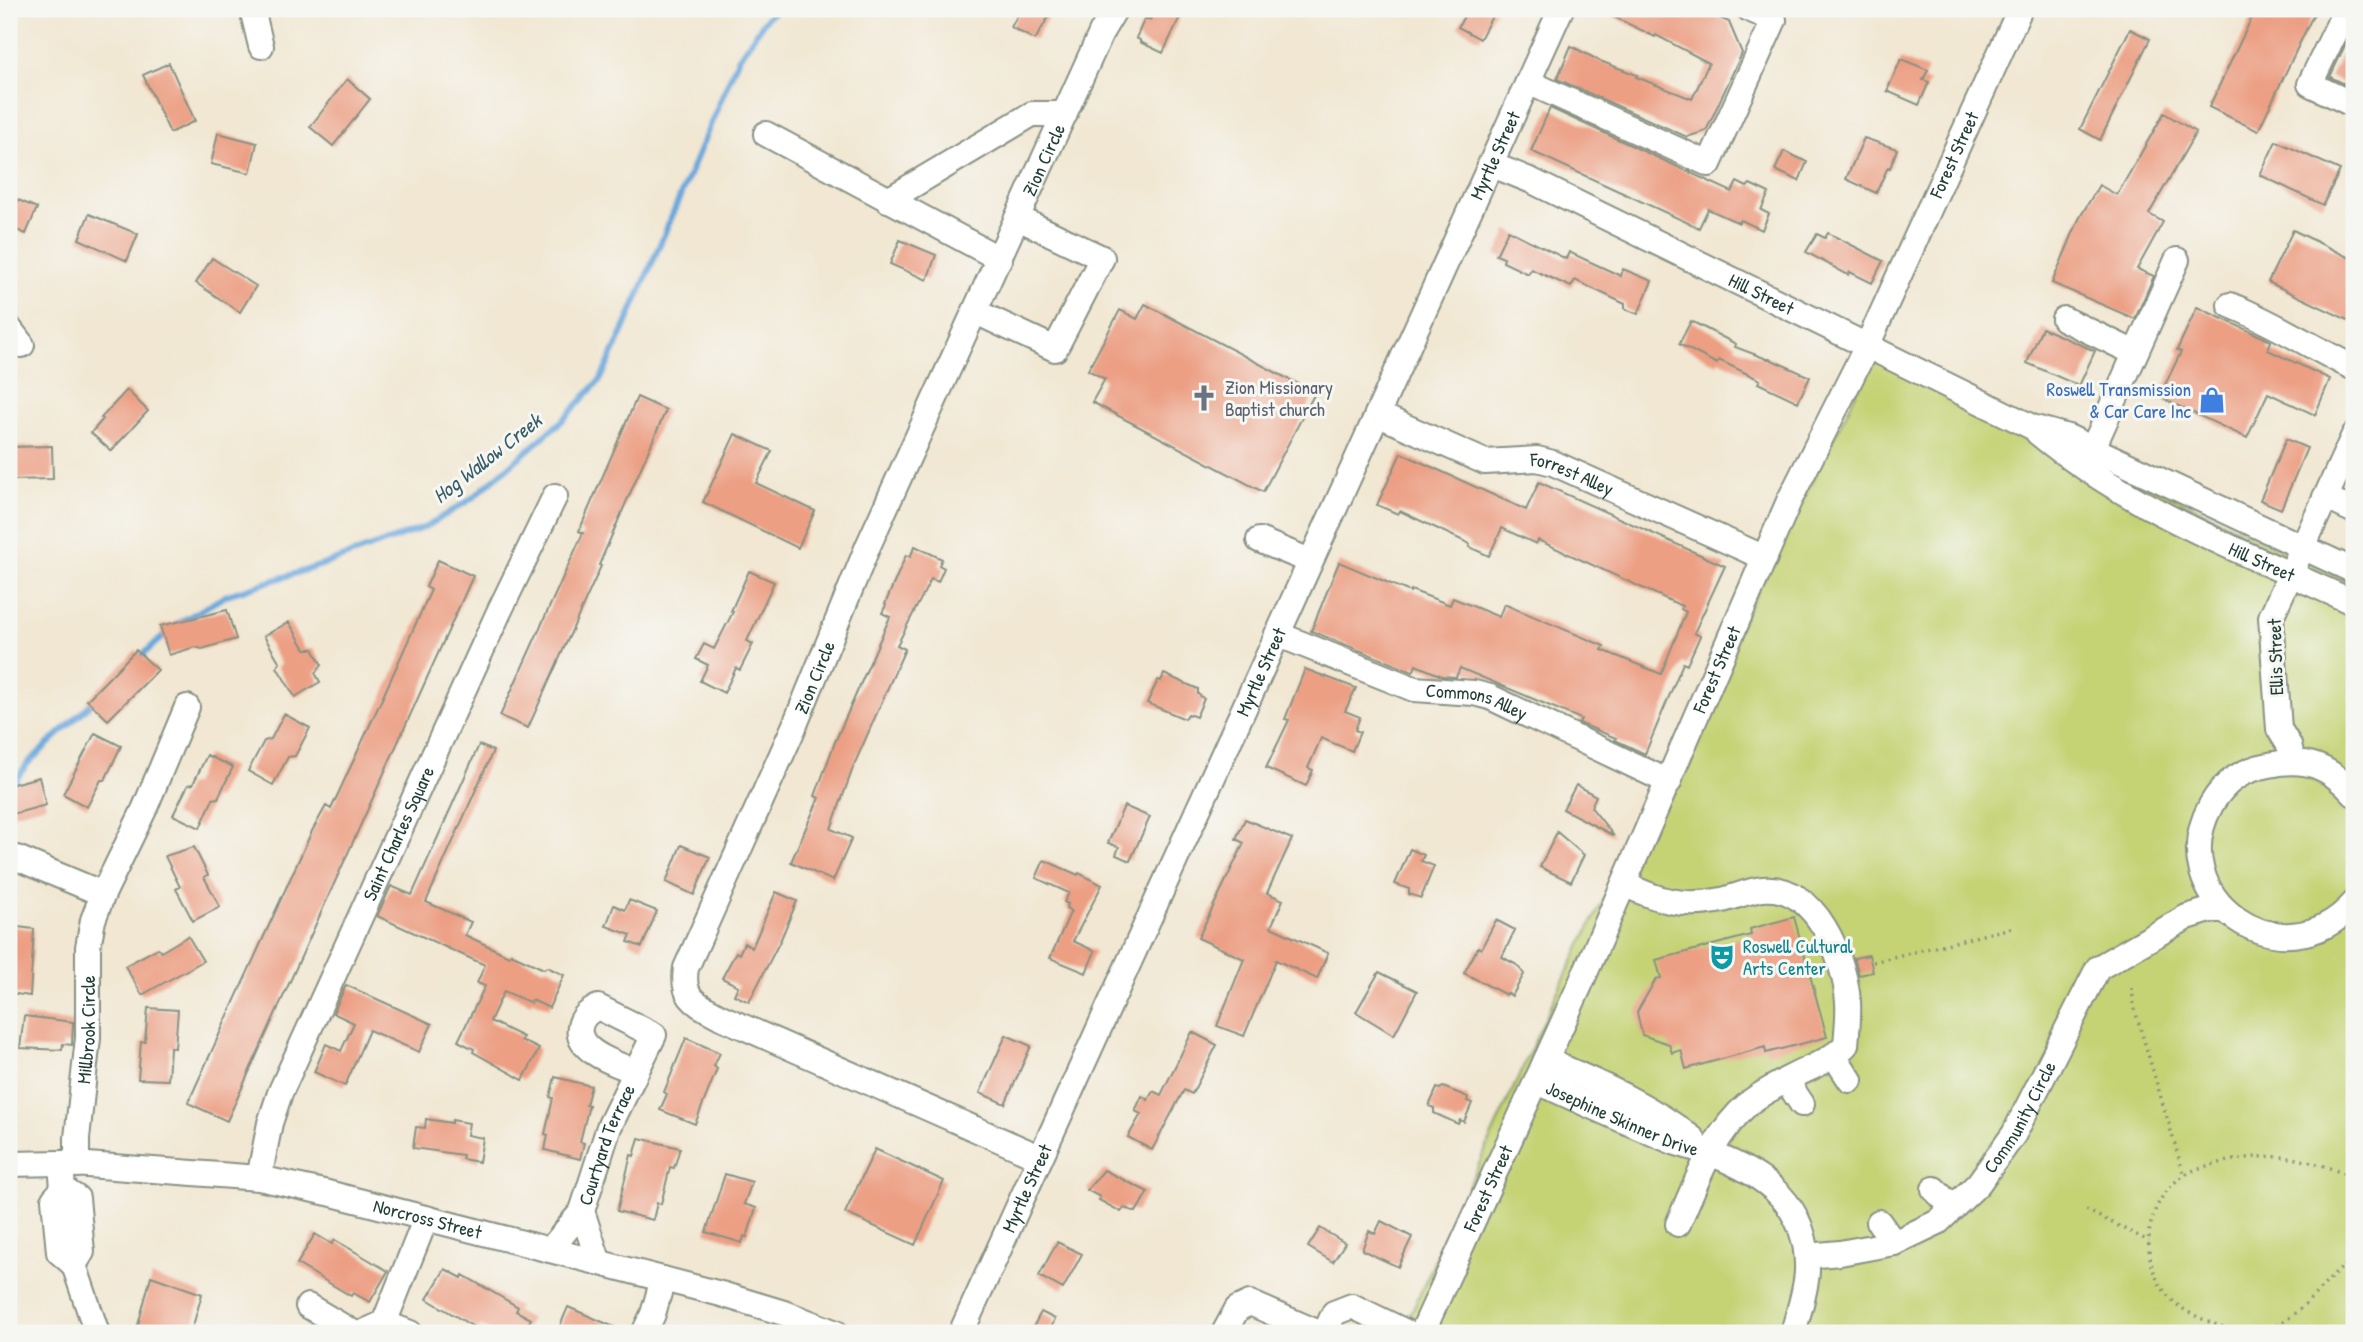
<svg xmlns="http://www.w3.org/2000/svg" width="2363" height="1342" font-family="'Patrick Hand',sans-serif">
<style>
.green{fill:#c5d375;stroke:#728854;stroke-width:2}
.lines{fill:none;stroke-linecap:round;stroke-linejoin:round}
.stream{stroke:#6ba7dc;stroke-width:6}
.building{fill:#ec9f83}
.minor-casing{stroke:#889283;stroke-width:28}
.path{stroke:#889283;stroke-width:3.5;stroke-dasharray:2 5;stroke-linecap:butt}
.minor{stroke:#fff;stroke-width:24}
.labels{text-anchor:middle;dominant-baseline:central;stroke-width:6;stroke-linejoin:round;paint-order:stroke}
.street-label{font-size:19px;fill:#1f3d34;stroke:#f6f6f2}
.worship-label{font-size:19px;fill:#5b616d;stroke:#f6f6f2;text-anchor:start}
.shop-label{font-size:19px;fill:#366cbe;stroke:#f6f6f2;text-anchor:end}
.culture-label{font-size:19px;fill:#0d838f;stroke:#f6f6f2;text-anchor:start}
.water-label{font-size:21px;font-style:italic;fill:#365d66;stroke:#f6f6f2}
</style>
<rect width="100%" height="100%" fill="#f6f6f2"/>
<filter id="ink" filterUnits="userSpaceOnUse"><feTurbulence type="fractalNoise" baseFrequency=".0143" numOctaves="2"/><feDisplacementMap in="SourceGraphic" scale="14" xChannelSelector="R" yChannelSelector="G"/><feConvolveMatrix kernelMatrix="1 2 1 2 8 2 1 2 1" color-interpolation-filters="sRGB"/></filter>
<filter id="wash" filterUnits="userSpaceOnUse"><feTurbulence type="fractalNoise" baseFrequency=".00686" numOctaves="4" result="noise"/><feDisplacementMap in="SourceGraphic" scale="28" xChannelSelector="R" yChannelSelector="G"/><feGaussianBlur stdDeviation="1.57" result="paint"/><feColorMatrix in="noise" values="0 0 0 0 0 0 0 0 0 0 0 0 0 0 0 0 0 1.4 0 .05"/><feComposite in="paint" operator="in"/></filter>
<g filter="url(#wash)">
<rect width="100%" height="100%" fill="#f1e7d2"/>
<path class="green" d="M1877 351 2354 585V1333H1402L1554 999Z"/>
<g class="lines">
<path class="stream" d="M177 624 227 595 322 565 426 527 471 499 564 419 601 379 623 332 738 59 768 16 780 9
M138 659 169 631
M9 789 28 763 95 700"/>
</g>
<g id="blocks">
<path class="building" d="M1021 9H1053L1035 40 1011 27Z
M1156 9H1162L1180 17 1163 53 1140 42V40L1136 38 1145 18 1150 20Z
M1468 9H1496L1480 39 1458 27Z
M1598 9H1699L1729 22 1742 53 1706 131 1687 137 1557 79 1571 46 1600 61 1637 75 1636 77 1692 99 1709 63 1656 35 1655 37Z
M2256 9H2316L2258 131 2209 107Z
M2354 26V79L2351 87 2330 77Z
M2130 29 2150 39 2100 140 2080 129Z
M1901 59 1928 70 1923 80 1929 82 1919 105 1887 91Z
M169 63 195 121 170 133 143 75Z
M347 79 370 99 333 146 310 127Z
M1550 108 1732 192 1737 182 1747 187 1750 184 1769 193 1761 210 1769 214 1762 230 1741 220 1739 223 1708 209 1699 228 1531 151Z
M2164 113 2196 132 2149 214 2163 222 2137 269 2154 276 2135 319 2052 283 2079 219 2099 185 2117 195Z
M218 133 257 143 250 173 211 164Z
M1864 138 1897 149 1890 168 1888 167 1876 193 1846 179Z
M2276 141 2340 170 2323 205 2260 175Z
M1784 151 1807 162 1799 181 1775 170Z
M9 196 37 208 26 234 9 227Z
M89 214 138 234 127 261 79 239Z
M1508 230 1566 259 1569 252 1621 276 1623 269 1652 281 1638 314 1625 309V304L1575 280 1571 287 1531 269 1528 274 1503 262 1504 258 1496 255Z
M2293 230 2354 260V323L2268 282Z
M1828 233 1883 261 1872 283 1850 272 1848 275 1806 252 1817 234 1825 238Z
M900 240 936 255 927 280 890 264Z
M212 258 256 286 240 312 196 283Z
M1145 304 1315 393 1263 492 1092 402 1105 379 1088 370 1120 310 1137 319Z
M2197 307 2271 341 2268 350 2330 379 2315 415 2268 393 2247 438 2159 397 2181 352 2177 350Z
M1691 321 1736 344 1735 347 1767 359H1770L1810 377 1798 402 1758 383 1760 380 1719 360 1717 364 1679 344Z
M2042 328 2095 351 2079 386 2027 363Z
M127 390 148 411 111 451 91 433 103 419 101 418Z
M637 397 666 410 599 565 601 566 528 728 500 716 583 533 579 531Z
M735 434 772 451 756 483 815 511 798 548 703 502Z
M2286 439 2307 448 2281 509 2260 500Z
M52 446 53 479 9 480V447Z
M1401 453 1526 510 1539 482 1725 566 1694 633 1700 636 1687 665 1683 663 1645 754 1615 740 1616 738 1579 723 1581 719 1460 668 1456 677 1442 676 1416 665 1413 672 1311 631 1339 562 1410 592 1411 590 1450 605 1453 598 1499 617 1504 604 1604 646 1602 650 1661 674 1686 612 1681 609 1682 606 1538 540 1536 544 1502 528 1489 556 1469 547 1470 544 1400 511 1398 514 1377 505Z
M915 546 942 559 939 565 944 568 938 582 931 579 897 645 905 649 854 765 831 829 852 838 833 881 791 862 819 798 815 796 835 742 890 617 882 613 886 605 885 604 906 555 910 557Z
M438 560 473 576 227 1121 188 1103 312 831 326 806 331 809 381 701 431 590 426 587Z
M749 571 774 582 747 641 753 644 740 670 736 668 724 693 700 681 708 665 696 659 704 644 714 649 733 612 731 611Z
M227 610 236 639 202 649 195 647 169 655 160 626Z
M289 622 305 649H313L322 665 315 673 320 682 295 697 277 667 280 663 264 636Z
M136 650 158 670 108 720 87 700Z
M1305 669 1356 688 1345 711 1360 717 1355 730 1360 732 1352 751 1321 738 1308 768 1313 770 1306 786 1266 768 1289 720 1285 719Z
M1164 674 1198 689V694L1204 699 1196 717 1188 714 1185 719 1147 703 1158 680 1161 681Z
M284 714 310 728 295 756 288 757 273 785 248 771 264 741 271 739Z
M95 733 121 746 105 780H101L87 807 63 794Z
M479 745 493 751 426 902 471 922 465 935 509 956 511 954 544 969 547 967 564 975 549 1008 532 1000 531 1003 504 991 490 1021 523 1037 521 1040 539 1049 523 1080 473 1052 474 1049 458 1041 485 986 477 983 485 965 377 916 391 886 412 895Z
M207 755 233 767 218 798 213 799 200 828 173 815 188 785 193 784Z
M39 777 46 805 9 815V785Z
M1576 785 1596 796 1591 807 1614 836 1563 809Z
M1124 806 1150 817 1130 861 1116 855 1119 847 1108 843Z
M1245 819 1292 839 1267 893 1283 900 1271 927 1328 953 1317 979 1276 960 1244 1036 1217 1026 1244 959 1198 938 1244 843 1236 839Z
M1557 832 1584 855 1571 882 1540 867Z
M681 845 710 857 694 895 666 882Z
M194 847 208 875 204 877 220 907 193 921 176 889 180 887 165 856Z
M1410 849 1424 855 1421 861 1434 866 1421 898 1409 894V889L1395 884Z
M1044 860 1078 875 1079 873 1102 885 1073 941 1095 951 1086 973 1050 958 1071 911 1066 908 1068 904 1064 902 1069 893 1036 878Z
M776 892 797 901 781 939 749 1002 734 995 738 986 722 978 736 952 739 954 744 943 752 948Z
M629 900 657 911 642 947 628 942 631 935 606 926 614 905 625 910Z
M1794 917 1827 1037 1766 1053 1765 1047 1686 1069 1681 1050 1672 1053 1669 1044 1642 1035 1637 1012 1656 979 1661 978 1656 960 1751 935 1750 929Z
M1496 920 1515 930 1502 957 1517 965 1524 974 1512 996 1507 993 1506 995 1464 973 1478 947 1481 949Z
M9 926 34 929 30 996 9 993Z
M188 936 203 961 142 995 125 966 158 948 161 952Z
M1869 955 1873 972 1859 975 1854 958Z
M1379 972 1417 991 1394 1035 1356 1012Z
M346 985 432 1024 419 1052 369 1030 345 1086 314 1072 326 1044 341 1051 354 1023 333 1013Z
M148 1008 178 1010 175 1048 170 1047 168 1080 138 1079 141 1042H145Z
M24 1016 73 1022 72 1045 63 1044 62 1050 20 1048Z
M1192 1032 1217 1045 1192 1094 1184 1090 1152 1150 1128 1137 1141 1114 1135 1111 1142 1096 1148 1100 1153 1091 1161 1095Z
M1006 1035 1031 1046 1005 1104 980 1093Z
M686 1038 720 1053 714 1066 717 1069 695 1124 660 1110 667 1094 664 1092Z
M555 1077 591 1086 586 1105H589L580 1142 584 1143 580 1159 545 1150 548 1135 545 1134 553 1098 550 1097Z
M1443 1087 1468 1097 1467 1101 1472 1103 1464 1122 1460 1120 1458 1124 1434 1113V1108L1429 1106 1437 1088 1440 1089Z
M426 1119 452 1123V1120L469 1123 467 1135 483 1138 479 1162 462 1159 463 1155 413 1148 416 1127 425 1128Z
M639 1138 680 1148 674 1168 670 1167 661 1204 657 1203 653 1220 617 1211 631 1155 634 1156Z
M875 1149 944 1181 915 1245 845 1213Z
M1104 1170 1148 1192 1136 1212 1124 1208 1121 1212 1099 1200 1100 1197 1087 1190Z
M725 1174 752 1182 744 1204 756 1208 747 1237 744 1236 742 1243 706 1232Z
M1381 1221 1412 1237 1398 1267 1362 1250 1369 1231 1375 1234Z
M1320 1228 1345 1243 1333 1262 1308 1247Z
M315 1234 332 1244 335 1240 388 1271 370 1302 353 1293 351 1296 297 1264Z
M1057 1242 1082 1254 1063 1289 1039 1276Z
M445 1269 462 1278 463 1275 518 1307 516 1311 531 1319 523 1333H493L481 1326 479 1330 427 1299Z
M151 1276 202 1294 191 1333H136Z
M568 1307 628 1333H557Z
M1041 1312 1055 1319 1049 1333H1030Z"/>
</g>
</g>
<g filter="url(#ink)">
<use href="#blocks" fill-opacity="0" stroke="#889283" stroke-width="2"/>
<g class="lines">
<g class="minor-casing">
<g id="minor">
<path d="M252 9 261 46"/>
<path d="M2346 9 2310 84 2354 105"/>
<path d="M1528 82 1709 164 1774 20 1749 9"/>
<path d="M766 134 1000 259"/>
<path id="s1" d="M1490 164 1532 181 2032 427 2068 437 2354 571"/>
<path d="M888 200 1032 114H1065"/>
<path d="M2230 305C2273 322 2313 348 2354 368"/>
<path d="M976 312 1055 349 1102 258 1018 218"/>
<path d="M2064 319 2135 353"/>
<path d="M9 328 22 345"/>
<path id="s2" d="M1377 414 1485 462 1537 459 1553 463 1765 558"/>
<path id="s3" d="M2038 433C2131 510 2246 553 2354 603"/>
<path d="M2093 448 2177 260"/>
<path d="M2325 497 2354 511"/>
<path d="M1259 540 1310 561"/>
<path id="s4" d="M1277 634 1414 689 1474 693 1490 697 1669 782"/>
<path d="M2293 760 2289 745 2279 729 2271 617 2354 435"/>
<path d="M2354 794C2329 766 2306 757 2269 765 2242 770 2225 781 2211 805 2160 897 2282 984 2354 903"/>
<path d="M17 858 103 894"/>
<path d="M1624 884C1659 901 1683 908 1722 900 1735 897 1750 890 1763 889 1816 884 1845 959 1848 1002 1849 1016 1847 1031 1846 1045 1827 1064 1804 1069 1781 1083 1771 1089 1758 1095 1749 1103 1712 1135 1697 1181 1678 1224"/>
<path d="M1835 1057 1850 1080"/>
<path d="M1546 1060C1598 1083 1648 1104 1693 1139"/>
<path d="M1786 1080 1802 1104"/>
<path id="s5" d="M1536 1081C1582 1102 1627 1123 1674 1142 1685 1146 1698 1149 1709 1153 1765 1174 1809 1205 1807 1271 1806 1292 1798 1313 1793 1333"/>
<path id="s6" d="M1039 1157 721 1017C698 1004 681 1000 686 968L794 727 868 546 1102 31 1115 9"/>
<path d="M61 1163 63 1189 54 1199 59 1252 74 1265 97 1333"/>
<path id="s7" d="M9 1164 61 1163 259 1178 328 1193 721 1294 787 1314 836 1333"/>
<path id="s8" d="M77 1165V1138L88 1038V947L93 920 103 894 144 810 187 707"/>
<path id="s9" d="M259 1178 270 1123 280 1093 498 614 555 496"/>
<path d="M63 1189 77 1198 82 1252 74 1265"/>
<path d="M1934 1189 1953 1208"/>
<path d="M582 1211 599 1263"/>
<path d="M1879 1222 1894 1243"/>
<path id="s10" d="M550 1250 582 1211 609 1127 654 1035 598 1007C589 1012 582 1016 580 1027 575 1052 618 1064 636 1072"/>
<path id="s11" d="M1807 1256 1840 1253 1894 1243 1938 1222 1978 1184 2014 1134 2098 968 2187 917 2210 910H2224"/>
<path d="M308 1306 354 1333"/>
<path d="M362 1333 384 1323 410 1333"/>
<path d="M380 1333 426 1218"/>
<path d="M644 1333 653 1314 663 1279"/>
<path id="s12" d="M961 1333 1561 9"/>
<path d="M1224 1333 1237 1309 1250 1303 1319 1333"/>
<path d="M1325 1333 1334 1313 1352 1306 1408 1333"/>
<path id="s13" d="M1422 1333 1580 985 1789 501 1867 346 2020 9"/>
</g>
</g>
<path class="path" d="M1873 962 2011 928
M2132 988 2134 1007 2184 1175
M2086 1210 2149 1241
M2243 1333C2222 1327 2197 1319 2179 1306 2137 1274 2139 1206 2183 1176 2195 1168 2210 1165 2224 1162 2273 1151 2308 1157 2354 1178
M2257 1333C2295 1326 2323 1280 2354 1258"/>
<use href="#minor" class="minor"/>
</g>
</g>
<defs>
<g id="church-bare" transform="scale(2.1)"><path d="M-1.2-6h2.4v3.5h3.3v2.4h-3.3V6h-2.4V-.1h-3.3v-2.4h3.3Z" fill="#6b7280" stroke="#f6f6f2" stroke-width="2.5" paint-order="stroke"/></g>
<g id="shop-bare" transform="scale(2.1)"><path d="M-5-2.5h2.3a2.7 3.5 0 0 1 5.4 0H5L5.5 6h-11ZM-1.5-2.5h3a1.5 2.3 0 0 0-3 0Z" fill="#3f7fe0" stroke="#f6f6f2" stroke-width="2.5" paint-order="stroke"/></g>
<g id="theatre-bare" transform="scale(2.1)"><path d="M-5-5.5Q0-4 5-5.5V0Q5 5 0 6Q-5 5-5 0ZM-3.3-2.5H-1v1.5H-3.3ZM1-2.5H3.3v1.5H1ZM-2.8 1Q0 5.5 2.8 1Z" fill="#0f9aa8" stroke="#f6f6f2" stroke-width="2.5" paint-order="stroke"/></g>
</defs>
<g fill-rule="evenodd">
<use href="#church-bare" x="1204" y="398"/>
<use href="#shop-bare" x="2212" y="400"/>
<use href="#theatre-bare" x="1722" y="957"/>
</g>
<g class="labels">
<g class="street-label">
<text stroke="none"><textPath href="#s12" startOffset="1293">Myrtle Street</textPath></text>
<text stroke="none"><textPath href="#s13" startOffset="1293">Forest Street</textPath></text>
<text stroke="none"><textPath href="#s6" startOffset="1298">Zion Circle</textPath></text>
<text stroke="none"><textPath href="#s1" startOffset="301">Hill Street</textPath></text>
<text stroke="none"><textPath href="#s2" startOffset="208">Forrest Alley</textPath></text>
<text stroke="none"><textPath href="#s3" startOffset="259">Hill Street</textPath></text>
<text transform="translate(2275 657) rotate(-92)">Ellis Street</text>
<text stroke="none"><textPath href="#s13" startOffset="726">Forest Street</textPath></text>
<text stroke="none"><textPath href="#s12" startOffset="726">Myrtle Street</textPath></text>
<text stroke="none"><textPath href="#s6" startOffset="732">Zion Circle</textPath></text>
<text stroke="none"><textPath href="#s4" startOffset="212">Commons Alley</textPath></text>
<text stroke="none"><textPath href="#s9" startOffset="373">Saint Charles Square</textPath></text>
<text stroke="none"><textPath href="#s8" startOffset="136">Millbrook Circle</textPath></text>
<text stroke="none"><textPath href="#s11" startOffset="271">Community Circle</textPath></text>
<text stroke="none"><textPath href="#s5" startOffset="94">Josephine Skinner Drive</textPath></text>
<text stroke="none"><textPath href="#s10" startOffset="121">Courtyard Terrace</textPath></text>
<text stroke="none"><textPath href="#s12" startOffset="159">Myrtle Street</textPath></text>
<text stroke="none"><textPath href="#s13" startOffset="159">Forest Street</textPath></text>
<text stroke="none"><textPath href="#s7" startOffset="424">Norcross Street</textPath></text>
</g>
<g class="worship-label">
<text x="1225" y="387">Zion Missionary<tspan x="1225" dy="22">Baptist church</tspan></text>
</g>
<g class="shop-label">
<text x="2191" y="389">Roswell Transmission<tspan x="2191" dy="22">&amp; Car Care Inc</tspan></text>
</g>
<g class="culture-label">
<text x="1743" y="946">Roswell Cultural<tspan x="1743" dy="22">Arts Center</tspan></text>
</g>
<g class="water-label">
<text transform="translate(487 458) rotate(-38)">Hog Wallow Creek</text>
</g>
</g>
<rect width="2363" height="1342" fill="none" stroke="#f6f6f2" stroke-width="35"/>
</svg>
